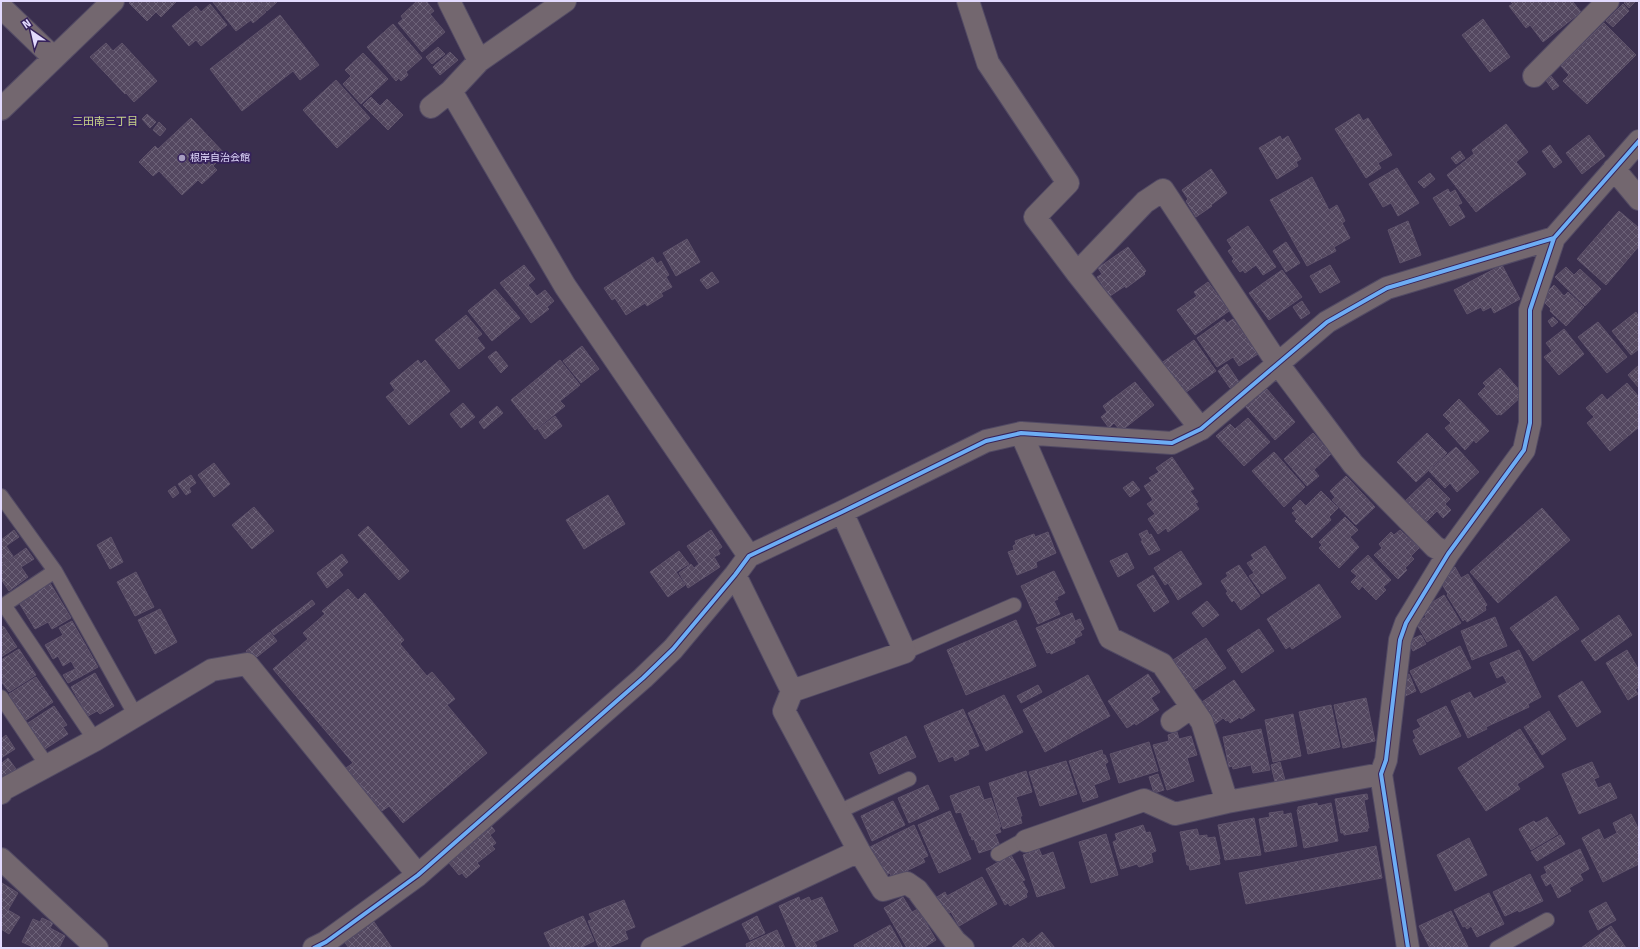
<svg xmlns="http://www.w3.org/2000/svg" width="1640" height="949" font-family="'Fira Sans','Noto Sans JP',sans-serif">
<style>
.building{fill:url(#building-cross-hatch);stroke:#5f536b}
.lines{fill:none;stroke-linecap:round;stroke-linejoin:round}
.lane-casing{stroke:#524a64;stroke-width:16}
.street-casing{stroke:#524a64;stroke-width:24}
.lane{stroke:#73676f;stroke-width:14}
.street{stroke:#73676f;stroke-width:22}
.cycleway-casing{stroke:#36225b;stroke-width:6}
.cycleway{stroke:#6dadf4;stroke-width:4}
.poi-dot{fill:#a79ec0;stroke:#36225b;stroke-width:1.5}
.labels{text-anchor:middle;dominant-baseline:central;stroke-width:4;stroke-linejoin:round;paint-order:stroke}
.poi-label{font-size:10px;fill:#e2dafe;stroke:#36225b;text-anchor:start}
.neighbourhood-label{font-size:11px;fill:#c8d588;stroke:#36225b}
</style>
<defs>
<pattern id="building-cross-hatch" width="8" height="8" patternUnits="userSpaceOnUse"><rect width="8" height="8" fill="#544860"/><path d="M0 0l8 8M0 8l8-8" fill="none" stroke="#6c6278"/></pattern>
</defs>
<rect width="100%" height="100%" fill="#3a2f4e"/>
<path class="building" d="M131 1H177L161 17 156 12 147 21 129 3Z
M212 1H258L266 12 253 23 251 20 236 31Z
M259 1H277V2L267 11Z
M417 1H426L434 11 430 14 445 32 422 52 398 23 403 19 401 16Z
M1510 1H1574L1573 2 1581 12 1543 42 1530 25 1526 28 1509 6 1513 4Z
M1626 1H1636L1629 8 1624 3Z
M210 4 227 25 201 46 196 40 189 46 172 26 196 6 201 12Z
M1623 4 1629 11 1613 27 1606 21Z
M280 15 319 65 300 80 293 71 242 111 210 69Z
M1483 19 1510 57 1490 72 1462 35Z
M1604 23 1636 55 1587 104 1563 81 1569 75 1561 66Z
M393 24 422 58 406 72 408 75 401 81 399 78 396 81 367 47Z
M106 43 113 51 122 43 157 81 134 102 126 93 125 94 90 57Z
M438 47 445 54 432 64 426 57Z
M450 52 458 60 440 75 433 67Z
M363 53 388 79 361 104 343 84 351 76 345 70Z
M1551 76 1559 86 1553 90 1545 79Z
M336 80 370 118 337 148 303 110Z
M371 97 380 106 387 99 403 115 388 130 363 105Z
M147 114 156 122 150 128 142 119Z
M1359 114 1363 121 1368 118 1392 155 1378 163 1381 168 1366 178 1335 129Z
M191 118 225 154 213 166 217 170 202 184 198 180 182 195 159 171 153 176 139 162 155 146 158 149Z
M159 122 166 129 160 136 153 130Z
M1506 124 1528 152 1516 162 1526 174 1476 212 1447 175 1474 154 1472 150Z
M1589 135 1605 156 1582 174 1566 153Z
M1280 136 1282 140 1288 136 1301 159 1296 162 1298 166 1277 179 1259 148Z
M1550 145 1562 162 1554 168 1542 151Z
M1460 151 1465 158 1456 164 1451 158Z
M1397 168 1419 203 1398 216 1391 203 1383 207 1369 184Z
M1211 169 1227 193 1211 205 1212 206 1196 217 1186 201 1188 199 1182 190Z
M1430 173 1435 179 1424 188 1418 182Z
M1312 177 1329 210 1337 205 1345 221 1342 223 1350 238 1334 247 1336 251 1307 266 1270 200Z
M1448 189 1450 193 1455 190 1462 203 1458 205 1465 217 1450 226 1433 198Z
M1619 211 1639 228V246L1606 285 1577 259Z
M1408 221 1421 255 1400 263 1388 230Z
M1248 226 1276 267 1263 275 1256 265 1245 273 1243 270 1240 272 1232 261 1234 259 1228 251 1232 248 1227 240Z
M687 239 700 262 676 276 663 253Z
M1286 242 1300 263 1286 272 1273 251Z
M1128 247 1146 271 1144 273 1145 274 1126 288 1125 286 1110 296 1097 277 1102 274 1098 268Z
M653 257 657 264 661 261 669 275 666 277 672 287 661 293 663 296 647 306 645 303 626 315 615 298 612 300 604 288Z
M524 265 535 279 528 285 537 296 545 290 554 301 547 307 549 309 531 323 500 283Z
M1330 265 1340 282 1320 293 1310 276Z
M1502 265 1520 299 1494 313 1491 307 1483 311 1481 307 1467 314 1454 290Z
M1566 267 1574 275 1580 269 1601 289 1585 306 1555 277Z
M1282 270 1302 297 1269 320 1249 293Z
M712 272 719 282 707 289 700 280Z
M1208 282 1229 311 1195 335 1177 310 1197 296 1194 292Z
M1554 285 1564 296 1568 292 1584 307 1566 326 1550 311 1551 309 1544 302 1546 299 1543 296Z
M495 289 520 318 492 341 468 311Z
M1302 301 1310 313 1301 319 1293 307Z
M1636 312 1639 317V349L1631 355 1612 331Z
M466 315 482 334 477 338 485 348 459 369 435 340Z
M1553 317 1558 322 1552 327 1548 321Z
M1224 319 1227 323 1233 319 1258 354 1239 366 1233 357 1217 367 1197 338Z
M1598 322 1627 357 1607 373 1578 337Z
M1564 329 1584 354 1559 375 1544 357 1552 351 1546 343Z
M1194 340 1216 371 1182 395 1160 364Z
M582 346 599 369 581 383 563 361Z
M496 351 508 366 501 373 488 357Z
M418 360 421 364 425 360 450 391 409 425 386 397 395 390 390 383Z
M560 360 580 385 560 401 565 406 535 430 511 400Z
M1227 364 1239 382 1230 388 1218 371Z
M1639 365V388L1628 375Z
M1500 368 1521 392 1519 394 1522 396 1501 415 1499 414 1497 415 1478 394 1486 386 1483 383Z
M1135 382 1154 405 1121 431 1114 423 1109 428 1101 417 1107 412 1103 406Z
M1627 383 1639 397V427L1610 451 1587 423 1594 417 1586 408 1602 394 1607 400Z
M1266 388 1295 422 1275 440 1245 406Z
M1459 399 1489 431 1476 443 1474 440 1465 450 1445 428 1451 423 1443 415Z
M463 403 475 417 461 428 450 414Z
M497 406 503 413 484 429 479 422Z
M555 416 562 426 545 439 538 429Z
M1248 418 1270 442 1244 466 1216 436 1230 424 1235 429Z
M1313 433 1331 454 1314 470 1319 476 1307 486 1284 459Z
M1427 433 1447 453 1416 482 1397 462Z
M1456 447 1479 472 1457 492 1450 483 1445 488 1429 471Z
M1274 452 1305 487 1284 507 1252 471Z
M1172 457 1194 489 1190 491 1198 502 1195 503 1199 509 1168 532 1166 528 1158 534 1148 519 1155 514 1147 504 1153 500 1144 486 1152 481 1149 478 1159 472 1156 468Z
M214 463 230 484 214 497 198 475Z
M191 475 196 483 189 488 191 492 186 495 178 484Z
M1346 476 1375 507 1356 525 1332 500 1335 497 1330 491Z
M1429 478 1450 499 1445 504 1451 510 1443 518 1437 511 1426 522 1405 501Z
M1133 481 1140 490 1130 497 1123 488Z
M175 486 179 493 173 498 168 491Z
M1321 491 1338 508 1329 517 1331 520 1312 538 1295 521 1297 519 1292 513 1295 511 1292 508 1300 500 1306 506Z
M608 495 625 524 584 549 566 520Z
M254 507 274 531 252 549 232 525Z
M1542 508 1570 540 1498 603 1470 572Z
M1345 517 1358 530 1350 537 1359 547 1339 568 1319 548 1322 545 1319 542Z
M368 526 409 571 399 580 358 535Z
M14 530 19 537 6 546 13 556 1 565V540Z
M711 530 722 547 718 550 720 554 714 557 720 567 688 588 679 573 691 564 694 568 699 564 687 546Z
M1147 530 1149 535 1151 534 1160 550 1149 555 1141 541H1143L1139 534Z
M1400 530 1419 548 1411 556 1414 559 1405 568 1407 570 1398 579 1374 555 1382 548 1379 544 1391 532 1394 535Z
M1048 532 1056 553 1036 562 1037 567 1017 575 1008 552 1014 550 1013 546 1016 544 1015 541 1034 534 1035 537Z
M111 537 123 562 110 569 97 545Z
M1265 546 1286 578 1262 594 1249 576 1254 573 1247 563 1254 559 1251 555Z
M26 548 34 559 21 567 28 577 9 591 1 579V566Z
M679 551 689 564 676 572 685 585 668 597 650 572Z
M1181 551 1202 584 1178 600 1168 583 1165 585 1154 568Z
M1127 553 1134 568 1118 577 1110 561Z
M342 554 348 562 339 570 343 575 327 588 317 573Z
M1368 555 1391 580 1383 587 1386 590 1376 600 1362 586 1359 590 1351 582 1357 576 1351 571Z
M1239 565 1260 596 1241 610 1234 600 1232 602 1226 593 1228 592 1221 581 1228 576 1226 573Z
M1455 567 1461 578 1468 574 1487 605 1485 607 1486 610 1467 622 1465 619 1463 621 1447 595 1448 594 1440 581 1444 574Z
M1054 571 1065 593 1057 597 1058 599 1054 601 1060 614 1038 624 1021 586Z
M136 572 154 607 135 616 117 582Z
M1153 575 1169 602 1154 612 1137 585Z
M50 583 71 618 52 629 48 622 35 629 18 601Z
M1319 584 1341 617 1292 649 1290 646 1286 649 1267 619Z
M348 589 358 600 365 593 404 640 400 644 427 676 432 672 455 699 447 705 487 753 403 823 389 806 382 811 346 768 353 763 273 669 308 639 303 633 325 614 322 611Z
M1444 595 1461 623 1427 642 1416 623 1426 617 1422 612 1430 607 1428 605Z
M1556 596 1579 629 1533 661 1510 628Z
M312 600 315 604 274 635 271 631Z
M1207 601 1219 615 1203 627 1192 613Z
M160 609 177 642 155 654 138 620Z
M1072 613 1075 621 1080 619 1084 629 1080 631 1082 635 1074 639 1075 643 1051 654 1050 652 1047 653 1036 628Z
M1619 615 1632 635 1595 661 1581 641Z
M1495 617 1507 646 1472 660 1461 631Z
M1016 620 1036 666 966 695 947 650Z
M72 621 98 667 80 677 71 661 63 666 58 656 53 659 45 645 63 635 59 628Z
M1 626 4 627 17 647 1 657Z
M1259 629 1274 651 1242 673 1227 650Z
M270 632 277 641 253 660 246 651Z
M1421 635 1426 644 1413 651 1408 641Z
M1206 638 1226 668 1192 691 1173 660Z
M1460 646 1471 668 1421 693 1410 671Z
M19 649 36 675 9 692 1 681V660Z
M1519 650 1541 697 1528 704 1529 707 1486 727 1487 729 1468 738 1451 701 1470 692 1474 699 1507 683 1503 675 1497 678 1490 663Z
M1627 650 1639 670V687L1635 689 1638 694 1628 700 1606 663Z
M75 669 80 677 68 683 63 675Z
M95 673 114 706 100 714 97 711 88 716 71 687Z
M1148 674 1160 692 1151 698 1159 710 1136 725 1135 723 1127 728 1108 701Z
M1409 674 1416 691 1403 697 1405 676Z
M1088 675 1110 716 1045 752 1023 710Z
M36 677 53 702 26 720 9 694Z
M1234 680 1255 710 1241 719 1240 717 1230 723 1228 720 1226 721 1223 718 1214 725 1199 704Z
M1582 681 1601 712 1577 727 1558 696Z
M1038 685 1042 692 1021 703 1017 696Z
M1004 695 1023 732 986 751 968 713Z
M1366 698 1375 741 1343 748 1334 705Z
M1331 705 1340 747 1308 754 1299 712Z
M54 706 67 725 63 727 68 734 45 749 28 723Z
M1446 706 1461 736 1420 755 1413 740 1416 738 1413 731 1421 727 1417 720Z
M963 709 979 746 968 750 969 754 955 761 953 756 939 762 924 726Z
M1549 711 1566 739 1542 755 1524 727Z
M1293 714 1301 756 1273 762 1265 720Z
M1261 729 1270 770 1253 773 1251 765 1233 769 1232 766 1229 767 1223 737Z
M1520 729 1544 767 1517 784 1520 789 1486 811 1458 768Z
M1177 732 1179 739 1191 736 1197 755 1187 758 1194 781 1167 790 1153 745 1169 741 1168 735Z
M6 735 15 749 1 758V739Z
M906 736 916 757 879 774 870 753Z
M1149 742 1158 771 1119 783 1110 754Z
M1102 750 1103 755H1105L1108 762 1105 764 1110 779 1094 785 1098 797 1083 802 1069 761Z
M8 758 16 769 1 779V762L2 763Z
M1066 761 1077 794 1040 806 1029 772Z
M1280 762 1285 780 1275 782 1271 765Z
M1592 762 1599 777 1594 779 1598 788 1610 783 1617 798 1579 814 1562 774Z
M1026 771 1032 792 1016 797 1022 816H1020L1022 823 1003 829 989 783Z
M1158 774 1164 790 1154 793 1149 777Z
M928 785 939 809 909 823 898 798Z
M979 786 984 800 991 798 1001 827H999L1001 832 995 834 1000 846 979 853 974 839 972 840 971 836H970L961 812 956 813 950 796Z
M1367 794 1368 799 1364 800 1369 828H1367L1368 831 1344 835V833H1341L1335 799Z
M893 801 905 825 872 841 861 816Z
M1317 803 1318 806 1331 803 1338 841 1304 848 1297 810 1298 809V807Z
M950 811 971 859 939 873 918 825Z
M1283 811V815L1291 813 1297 846 1265 852 1259 819 1270 817 1269 813Z
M1631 814 1639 830V864L1603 882 1582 838 1599 829 1604 840 1617 833 1613 823Z
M1547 817 1558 834 1531 850 1519 829 1534 821 1536 823Z
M1254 818 1261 855 1225 860 1218 825Z
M489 823 495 831 490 835 496 843 492 846 495 849 477 863 480 866 466 878 462 873 459 875 444 857Z
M914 825 928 856 923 858 925 862 892 878 890 873 884 876 870 847Z
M1143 825 1146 833 1150 832 1156 851 1151 853 1153 862 1139 867 1137 864 1121 869 1113 842 1117 840 1115 834Z
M1197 829 1199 836 1207 835V838L1215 837 1220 859H1219L1220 864 1190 870 1189 865H1187L1180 832Z
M1106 834 1118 875 1091 883 1079 842Z
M1560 835 1565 844 1537 861 1531 852Z
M1469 838 1487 875 1455 891 1437 855Z
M1376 846 1382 878 1246 904 1239 873Z
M1039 849 1042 856 1053 852 1065 888 1037 897 1023 855Z
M1580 849 1589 869 1580 874 1583 880 1569 888 1571 891 1558 898 1551 883 1546 886 1541 876 1547 873 1544 867Z
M1011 855 1025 880 1022 881 1028 892 1026 894 1027 897 1010 906 1008 903 1005 905 986 869Z
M1530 874 1543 901 1519 912 1518 910 1505 916 1493 892Z
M982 877 997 904 959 926 951 912 947 914 937 897 945 892 947 896Z
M2 883 18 893 8 910 20 917 9 934 1 929Z
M1489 893 1504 924 1477 937 1471 926 1467 929 1465 926 1463 927 1454 910Z
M799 897 800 901 809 897 811 901 822 897 838 931 814 942 817 946 813 948H797L779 906Z
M903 897 912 912 918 909 936 940 923 948H907L884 908Z
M624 900 635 927 625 931 628 939 607 948H603V946L599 948 588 921 592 920 589 914Z
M1606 902 1616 920 1598 930 1589 911Z
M1451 911 1468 947 1430 948 1419 926Z
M583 916 594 941 580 948H551L544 933Z
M757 916 765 933 750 940 742 924Z
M42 918 53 923 50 928 65 936 59 948H35L22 942 33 919 40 922Z
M372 919 392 948H349L343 940Z
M890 925 903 948H855L854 945Z
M1611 926 1626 948H1581Z
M777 930 785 948H747L746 944Z
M1042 932 1055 948H1011L1023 938 1028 944Z"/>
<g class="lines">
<g class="lane-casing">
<path id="lane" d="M1 496 55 571 136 716
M4 605 55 571
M1 607 4 605 95 740
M905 652 1014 605
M1 697 48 767
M838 812 909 779
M998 854 1020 842 1026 841
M1497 948 1547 920"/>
</g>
<g class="street-casing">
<path id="street" d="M449 1 479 61 451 91 565 286 749 556
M968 1 988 63 1068 183 1035 217 1077 273 1201 429
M1 7 54 58
M479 61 565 1
M1534 76 1608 1
M431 107 451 91
M1 109 113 1
M1614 169 1639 199
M1077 273 1145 202 1163 190 1278 364 1353 464 1435 547 1448 554
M1021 433 1110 638 1162 664 1202 722 1227 802
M735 575 792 691 784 711 859 851 883 890 907 883 917 890 955 941 963 948
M792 691 905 652 842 512
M1172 721 1192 707
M1 793 4 789 95 740 212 670 247 664 418 875
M1026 841 1144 800 1175 814 1227 802 1381 774
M1 859 97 948
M314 948 326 942 418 875 643 678 673 649 735 575 749 556 842 512 986 441 1021 433 1172 443 1201 429 1327 322 1387 288 1554 238 1639 141
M652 948 859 851
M1408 948 1381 774 1386 760 1400 640 1406 623 1448 554 1524 450 1530 423V310L1554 238"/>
</g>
<use href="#lane" class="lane"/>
<use href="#street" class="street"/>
<g class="cycleway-casing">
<path id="cycleway" d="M314 948 326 942 418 875 643 678 673 649 735 575 749 556 842 512 986 441 1021 433 1172 443 1201 429 1327 322 1387 288 1554 238 1639 141
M1408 948 1381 774 1386 760 1400 640 1406 623 1448 554 1524 450 1530 423V310L1554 238"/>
</g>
<use href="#cycleway" class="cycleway"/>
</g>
<circle class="poi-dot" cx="182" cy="158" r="4"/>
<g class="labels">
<g class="poi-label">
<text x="190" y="158">根岸自治会館</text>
</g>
<g class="neighbourhood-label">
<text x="105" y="121">三田南三丁目</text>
</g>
</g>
<rect width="1640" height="949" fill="none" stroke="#e2dafe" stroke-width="4"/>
<g transform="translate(32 32) rotate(326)" stroke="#36225b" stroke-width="3" paint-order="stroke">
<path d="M0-3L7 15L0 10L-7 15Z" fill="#e2dafe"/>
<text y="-6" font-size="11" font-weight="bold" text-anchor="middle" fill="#e2dafe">N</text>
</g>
</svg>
